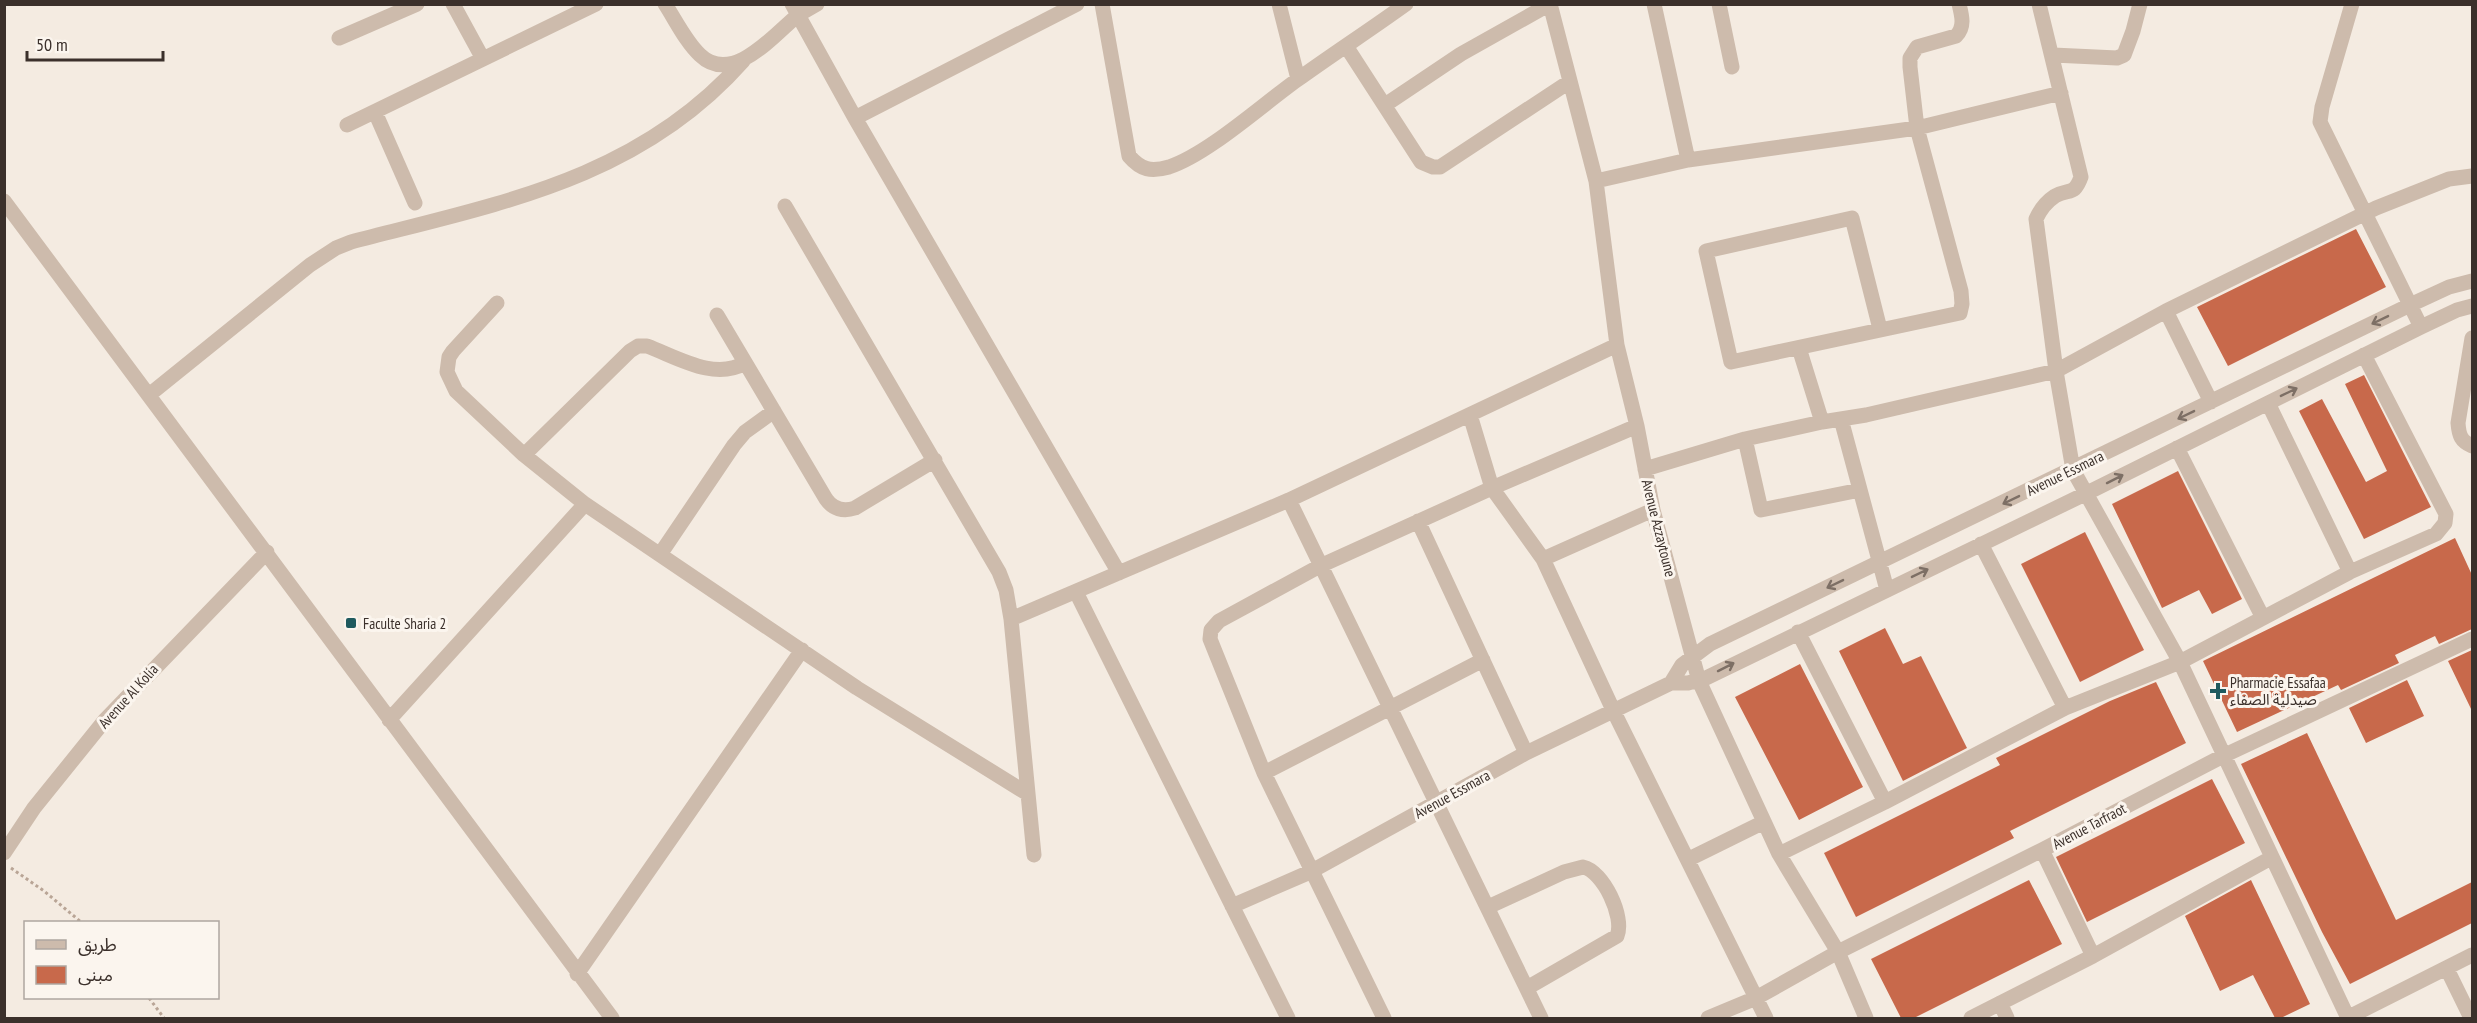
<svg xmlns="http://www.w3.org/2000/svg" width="2477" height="1023" font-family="'PT Sans Narrow','Noto Sans Arabic',sans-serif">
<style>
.building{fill:#c8694b}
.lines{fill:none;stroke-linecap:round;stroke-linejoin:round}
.path{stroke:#b9a596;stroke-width:3;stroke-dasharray:3 3;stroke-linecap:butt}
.minor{stroke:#cdbbac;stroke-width:15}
.oneway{stroke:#7d6f65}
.poi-dot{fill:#1f5a5e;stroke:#fbf5ee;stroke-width:2}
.labels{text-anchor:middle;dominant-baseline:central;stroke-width:6;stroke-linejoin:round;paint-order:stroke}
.street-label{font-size:15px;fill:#3b302b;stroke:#fbf5ee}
.poi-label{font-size:15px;fill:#3b302b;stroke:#fbf5ee;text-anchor:start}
</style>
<rect width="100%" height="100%" fill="#f4ebe1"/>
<path class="building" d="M2356 229 2386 287 2228 366 2197 307Z
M2364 375 2431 507 2364 539 2299 411 2322 399 2366 482 2387 471 2345 384Z
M2178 471 2242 599 2212 614 2199 590 2162 608 2112 504Z
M2085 532 2144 650 2080 682 2021 564Z
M2455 538 2472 575V629L2439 644 2435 636 2395 655 2399 663 2341 690 2338 685 2237 732 2203 661Z
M1885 628 1903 664 1921 656 1967 748 1903 781 1839 651Z
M2472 650V711L2448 661Z
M1800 664 1863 787 1799 820 1735 697Z
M2407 680 2424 716 2366 743 2349 708Z
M2156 682 2186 743 2010 831 2014 838 1856 917 1824 853 2000 765 1996 758 2110 701Z
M2307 733 2396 920 2472 882V923L2350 984 2322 932 2241 764Z
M2212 779 2245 843 2087 922 2056 857Z
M2029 880 2062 944 1914 1018H1901L1871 959Z
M2251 880 2310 1004 2281 1018H2275L2253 975 2220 991 2185 916Z"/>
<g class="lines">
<path class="path" d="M11 868 44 891 81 922
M149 998 164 1018"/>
<path class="minor" d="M453 4 483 59
M665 4C676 21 686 42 700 55 732 86 774 35 798 15L792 4
M817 4 798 15 855 118 1119 573
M1102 4 1129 156C1141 170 1151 172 1169 167 1208 154 1262 105 1297 80 1333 54 1370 30 1406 4
M1279 4 1298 79
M1550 4 1596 181 1617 345 1637 426 1653 510 1699 681 1779 854 1838 952 1866 1018
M1654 4 1688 160
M1719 4 1732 67
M2039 4 2081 177C2074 196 2070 188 2055 196 2046 202 2040 210 2036 219L2056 371 2073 470 2180 662 2348 1018
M2352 4 2322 107 2320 122 2421 327
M339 38 417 4
M1346 46 1421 162 1433 167H1440L1569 82
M2053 55 2117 58 2124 55 2133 31 2140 4
M1385 105 1461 54 1550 4
M375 112 415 203
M855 118 1077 4
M347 125 596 4
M1596 181 1688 160 1917 128 2061 93
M4 201 612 1018
M785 206 999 572 1006 590 1011 619 1034 855
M497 303 453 351 449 357 447 372 456 391 524 455 585 504 857 688 1028 794
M2166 311 2211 402
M717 315 826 499C833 509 843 512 855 508L935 460
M1880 329 1852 218 1706 251 1731 362 1960 313 1962 304 1961 291 1917 128 1910 67V58L1917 47 1956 36C1965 27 1962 16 1959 4
M2472 338 2458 423C2459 436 2461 441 2472 446
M1799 348 1822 422
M149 395 310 265 336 248 351 242C496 204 638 180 743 61
M2268 403 2350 572
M1470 415 1492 488 1543 559 1614 712 1766 1018
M1841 419 1887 590
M1745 439 1761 510 1860 490
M2177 448 2263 618
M524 455 630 351 638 346H647C677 357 714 381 745 363
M1645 469 1745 439 1822 422 1866 415 2056 371 2166 311 2376 208 2449 179 2472 176
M1289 500 1541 1018
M1418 521 1526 753
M1981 544 2065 708
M661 553 734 445 745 432 774 411
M1543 559 1653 510
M1076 592 1288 1018
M1011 619 1289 500 1617 345
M1798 632 1885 802
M1671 683 1682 665 1710 644 2410 305 2449 287 2472 281
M389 720 585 504
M1264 773 1483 660
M2042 850 2093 956
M4 853 34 808 105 720 267 552
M1779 854 1885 802 2065 708 2180 662 2350 572 2436 534 2445 523 2446 514 2364 355
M1689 859 1764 822
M1232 906 1310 872 1526 753 1671 683H1688L1706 678 2085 494 2421 327 2457 310 2472 306
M1488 907 1564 872 1583 867C1603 871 1625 917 1617 936L1527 988
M2447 969 2471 1018
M577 974 802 650
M2000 1003 2007 1018
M1384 1018 1264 773 1210 639 1211 630 1219 621 1320 566 1492 488 1637 426
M1708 1018 1756 998 1838 952 2042 850 2223 756 2472 639
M1971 1018 2093 956 2271 858
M2347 1018 2472 955"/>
</g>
<defs><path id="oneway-shaft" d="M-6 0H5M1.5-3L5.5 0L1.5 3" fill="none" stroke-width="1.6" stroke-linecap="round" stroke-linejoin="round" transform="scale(1.5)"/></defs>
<g class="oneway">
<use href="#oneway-shaft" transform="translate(2380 320) rotate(154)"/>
<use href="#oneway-shaft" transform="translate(2289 392) rotate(-26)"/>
<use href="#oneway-shaft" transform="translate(2186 415) rotate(154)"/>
<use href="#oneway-shaft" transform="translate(2115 479) rotate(-27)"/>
<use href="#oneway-shaft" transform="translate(2011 500) rotate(154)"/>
<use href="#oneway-shaft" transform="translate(1920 573) rotate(-26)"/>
<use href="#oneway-shaft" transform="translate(1835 584) rotate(154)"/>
<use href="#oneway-shaft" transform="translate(1726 667) rotate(-27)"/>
</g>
<g class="poi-dot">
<rect x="345" y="617" width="12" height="12" rx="3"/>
<path d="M2215 682h6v6h6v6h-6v6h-6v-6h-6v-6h6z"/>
</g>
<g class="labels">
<g class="street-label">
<text transform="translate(2065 473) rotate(-26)">Avenue Essmara</text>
<text transform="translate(1659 528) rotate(76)">Avenue Azzaytoune</text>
<text transform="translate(128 696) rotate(-48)">Avenue Al Kolia</text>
<text transform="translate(1452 794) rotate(-29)">Avenue Essmara</text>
<text transform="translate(2089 826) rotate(-28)">Avenue Tarfraot</text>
</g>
<g class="poi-label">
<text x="363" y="623">Faculte Sharia 2</text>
<text x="2230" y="682">Pharmacie Essafaa<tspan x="2230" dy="17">صيدلية الصفاء</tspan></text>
</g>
</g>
<rect width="2477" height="1023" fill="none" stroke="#3b302b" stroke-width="12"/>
<rect x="24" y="921" width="195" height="78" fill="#fbf5ee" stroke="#aea6a0" stroke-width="1.5"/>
<rect x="36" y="940" width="30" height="9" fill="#cdbbac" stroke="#aea6a0" stroke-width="1.5"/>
<text x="78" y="951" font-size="18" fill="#3b302b">طريق</text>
<rect x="36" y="966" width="30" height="18" fill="#c8694b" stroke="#aea6a0" stroke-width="1.5"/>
<text x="78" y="981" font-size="18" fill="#3b302b">مبنى</text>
<path d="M27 51v9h136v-9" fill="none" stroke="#3b302b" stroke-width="3"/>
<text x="36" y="51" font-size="18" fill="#3b302b" stroke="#fbf5ee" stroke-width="4.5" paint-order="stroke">50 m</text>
</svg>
